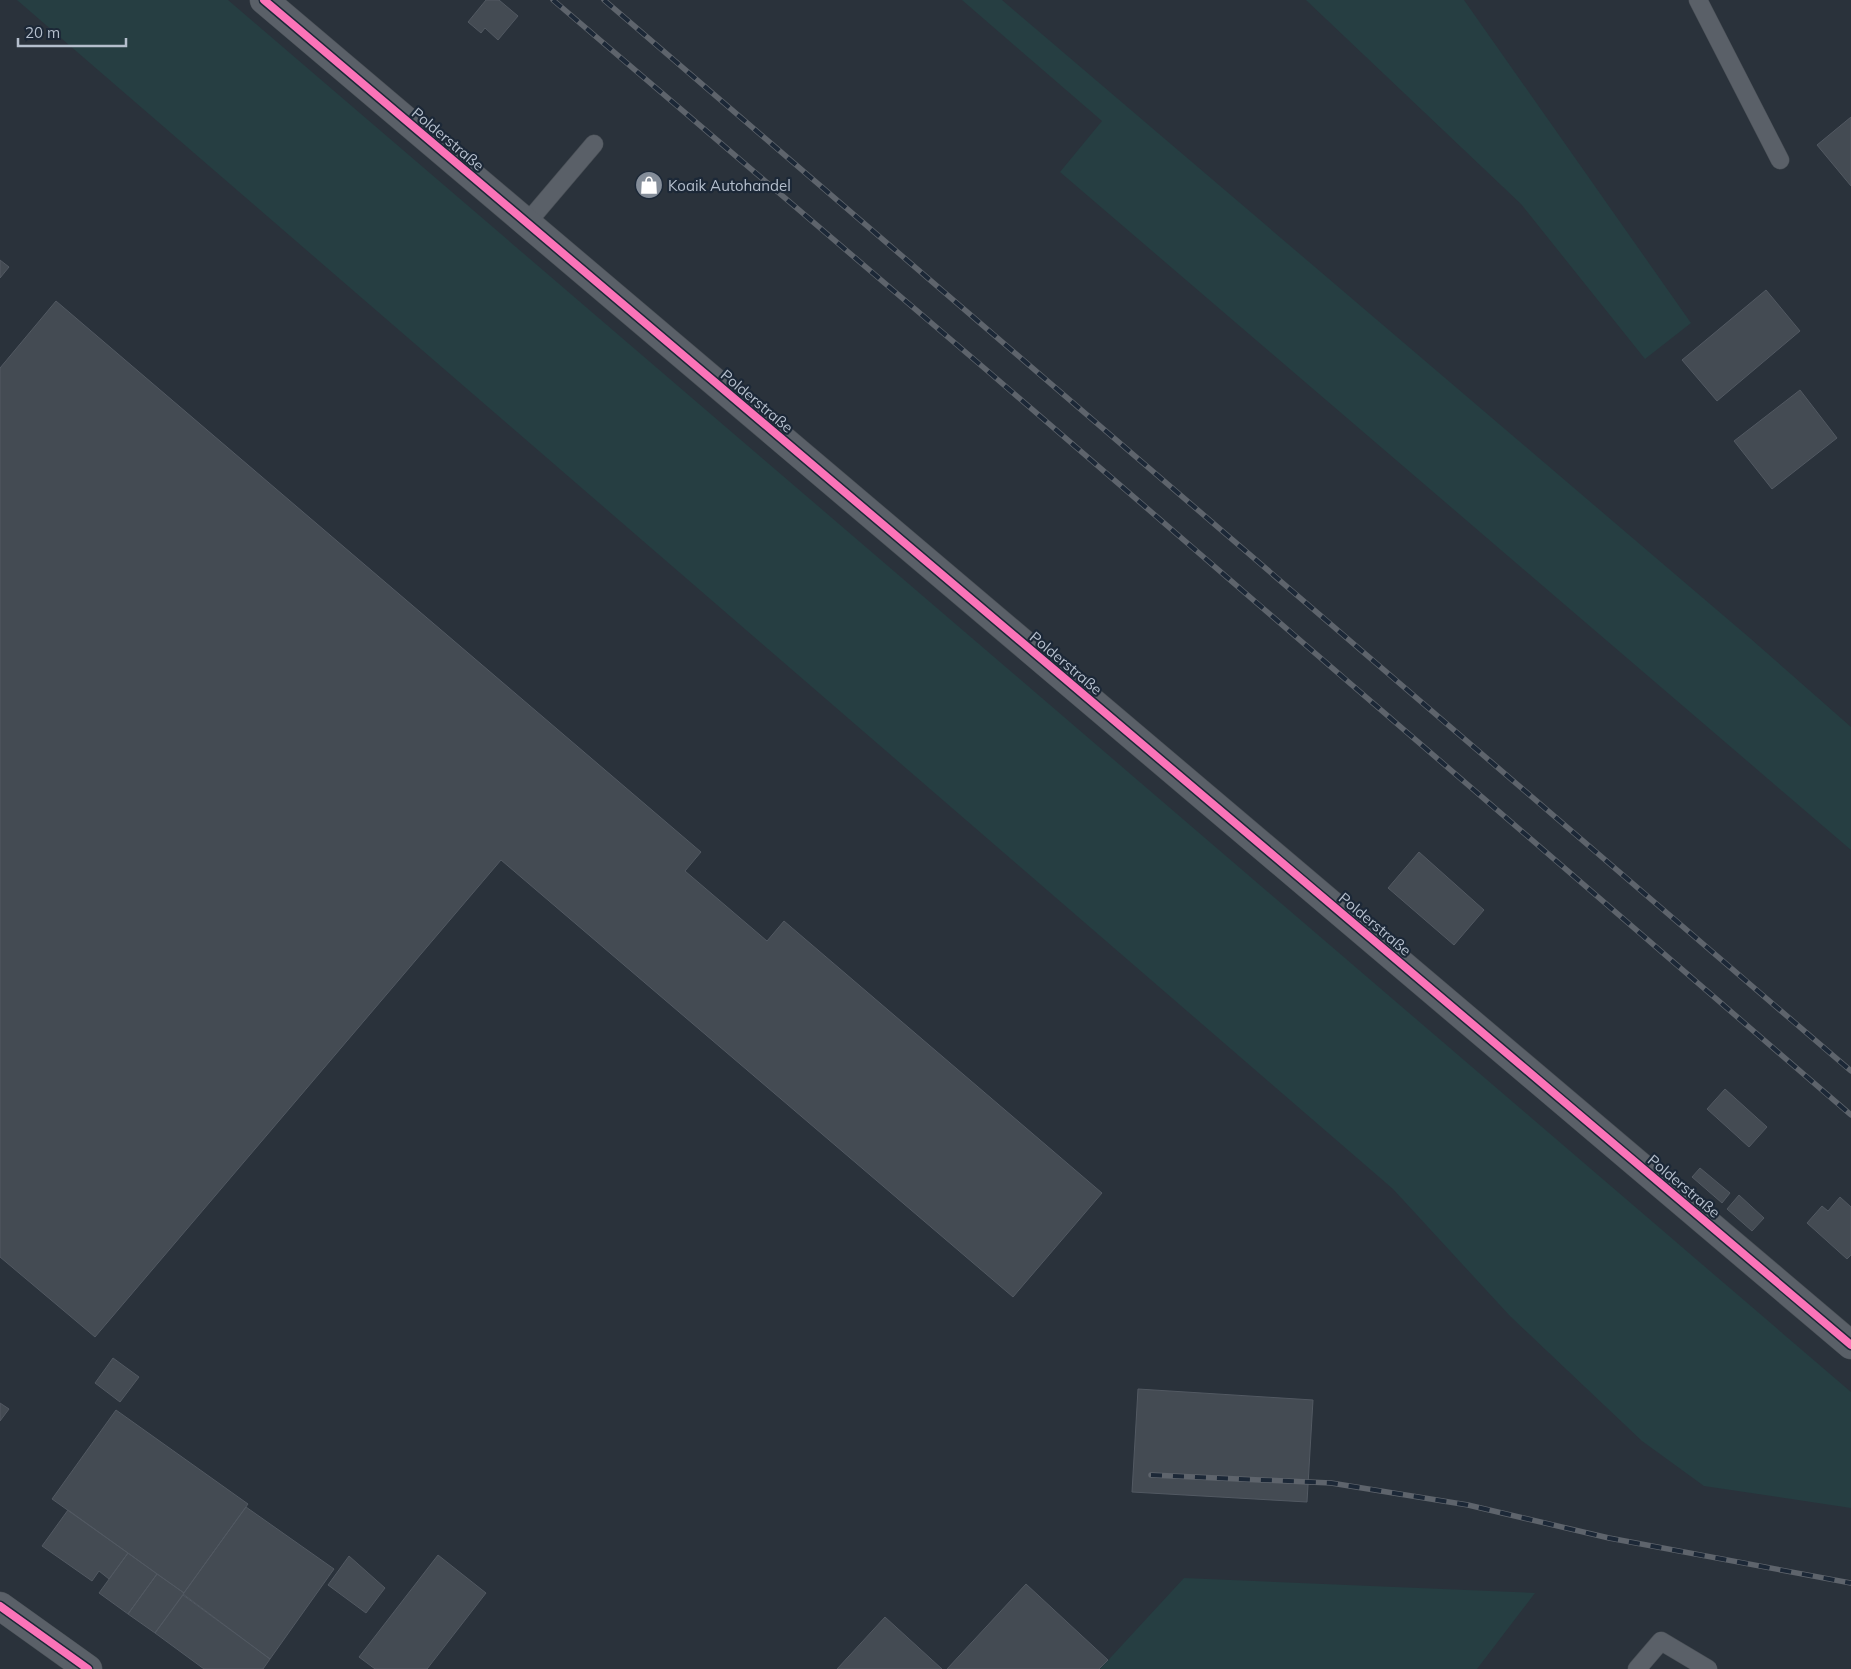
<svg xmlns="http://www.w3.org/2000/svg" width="1851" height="1669" font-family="Mulish,sans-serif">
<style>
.green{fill:#263e42}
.building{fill:#444b53;stroke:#525962}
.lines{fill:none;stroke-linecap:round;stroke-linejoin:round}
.service-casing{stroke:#484e55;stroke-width:19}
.minor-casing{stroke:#484e55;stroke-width:29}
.service{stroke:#5a6068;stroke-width:18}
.minor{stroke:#5a6068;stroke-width:28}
.rail-casing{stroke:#5e646c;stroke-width:5.5}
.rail{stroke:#1c2837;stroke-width:4;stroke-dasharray:11;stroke-linecap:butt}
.cycleway-casing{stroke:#1c2837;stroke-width:11}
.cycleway{stroke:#fb73b8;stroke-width:8}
.labels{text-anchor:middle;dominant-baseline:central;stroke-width:4.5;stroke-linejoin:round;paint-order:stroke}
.street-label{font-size:15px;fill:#b4becc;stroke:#1c2837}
.poi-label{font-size:15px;fill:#b4becc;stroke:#1c2837;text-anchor:start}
</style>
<rect width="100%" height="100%" fill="#2a323b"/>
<path class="green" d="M17 0H228L1851 1392V1508L1704 1486 1642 1441 1510 1316 1393 1189Z
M962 0H1002L1751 639 1851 727V850L1060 172 1102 121Z
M1306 0H1464L1691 323 1645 359 1521 204Z
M1184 1578 1535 1593 1477 1669H1100Z"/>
<path class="building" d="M486 0H499L518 16 498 40 485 28 481 33 468 22Z
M1851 117V186L1817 145Z
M0 260 9 267 0 278Z
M1766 290 1800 331 1717 401 1682 360Z
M56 301 701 852 685 871 767 941 784 921 1102 1193 1013 1297 501 860 95 1337 0 1257V368Z
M1800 390 1837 438 1772 489 1734 441Z
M1419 852 1484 910 1454 945 1388 888Z
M1725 1089 1767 1127 1749 1147 1707 1109Z
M1700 1168 1730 1193 1722 1203 1692 1177Z
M1739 1195 1764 1218 1752 1231 1727 1209Z
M1840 1197 1851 1207V1255L1847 1259 1807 1223 1822 1206 1828 1211Z
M113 1358 139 1377 120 1402 95 1383Z
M1138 1389 1313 1400 1307 1502 1132 1492Z
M0 1403 9 1409 0 1421Z
M116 1410 248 1504 184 1593 52 1499Z
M246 1507 334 1569 270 1659 183 1594Z
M68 1510 128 1553 109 1579 99 1571 92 1581 42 1546Z
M128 1553 157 1574 128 1614 99 1593Z
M438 1555 486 1593 427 1669H375L359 1657Z
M349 1556 385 1588 366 1613 328 1585Z
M157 1574 184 1593 155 1633 128 1614Z
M1026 1584 1108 1660 1099 1669H947Z
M183 1595 270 1659 263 1669H204L155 1633Z
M885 1617 942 1669H837Z"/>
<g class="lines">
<g class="service-casing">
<path id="service" d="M1698 0 1780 160
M526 224 594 144
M1637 1669 1661 1641 1708 1669"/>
</g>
<g class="minor-casing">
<path id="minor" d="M264 0 1851 1345
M0 1606 88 1669"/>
</g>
<use href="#service" class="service"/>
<use href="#minor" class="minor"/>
<g class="rail-casing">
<path id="rail" d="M553 0 990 373 1851 1115
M604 0 1851 1071
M1151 1475 1331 1483 1468 1505 1609 1538 1851 1583"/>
</g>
<use href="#rail" class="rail"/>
<g class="cycleway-casing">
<path id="cycleway" d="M264 0 1851 1345
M0 1606 88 1669"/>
</g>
<use href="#cycleway" class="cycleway"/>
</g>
<defs>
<g id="shop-disc" transform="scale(1.4375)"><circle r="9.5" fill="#848d99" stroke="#1c2837"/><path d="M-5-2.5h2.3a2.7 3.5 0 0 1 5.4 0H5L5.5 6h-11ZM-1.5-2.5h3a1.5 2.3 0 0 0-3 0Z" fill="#fff"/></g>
</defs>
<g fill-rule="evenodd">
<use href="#shop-disc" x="649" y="185"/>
</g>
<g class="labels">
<g class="street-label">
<text transform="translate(448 139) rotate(40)">Polderstraße</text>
<text transform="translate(757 401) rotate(40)">Polderstraße</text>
<text transform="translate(1066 663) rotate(40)">Polderstraße</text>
<text transform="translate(1375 924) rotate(40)">Polderstraße</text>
<text transform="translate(1684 1186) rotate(40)">Polderstraße</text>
</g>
<g class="poi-label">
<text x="668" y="185">Koaik Autohandel</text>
</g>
</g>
<path d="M18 38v8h108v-8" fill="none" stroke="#b4becc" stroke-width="2.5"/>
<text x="25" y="38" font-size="15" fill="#b4becc" stroke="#1c2837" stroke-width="4" paint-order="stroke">20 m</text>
</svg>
